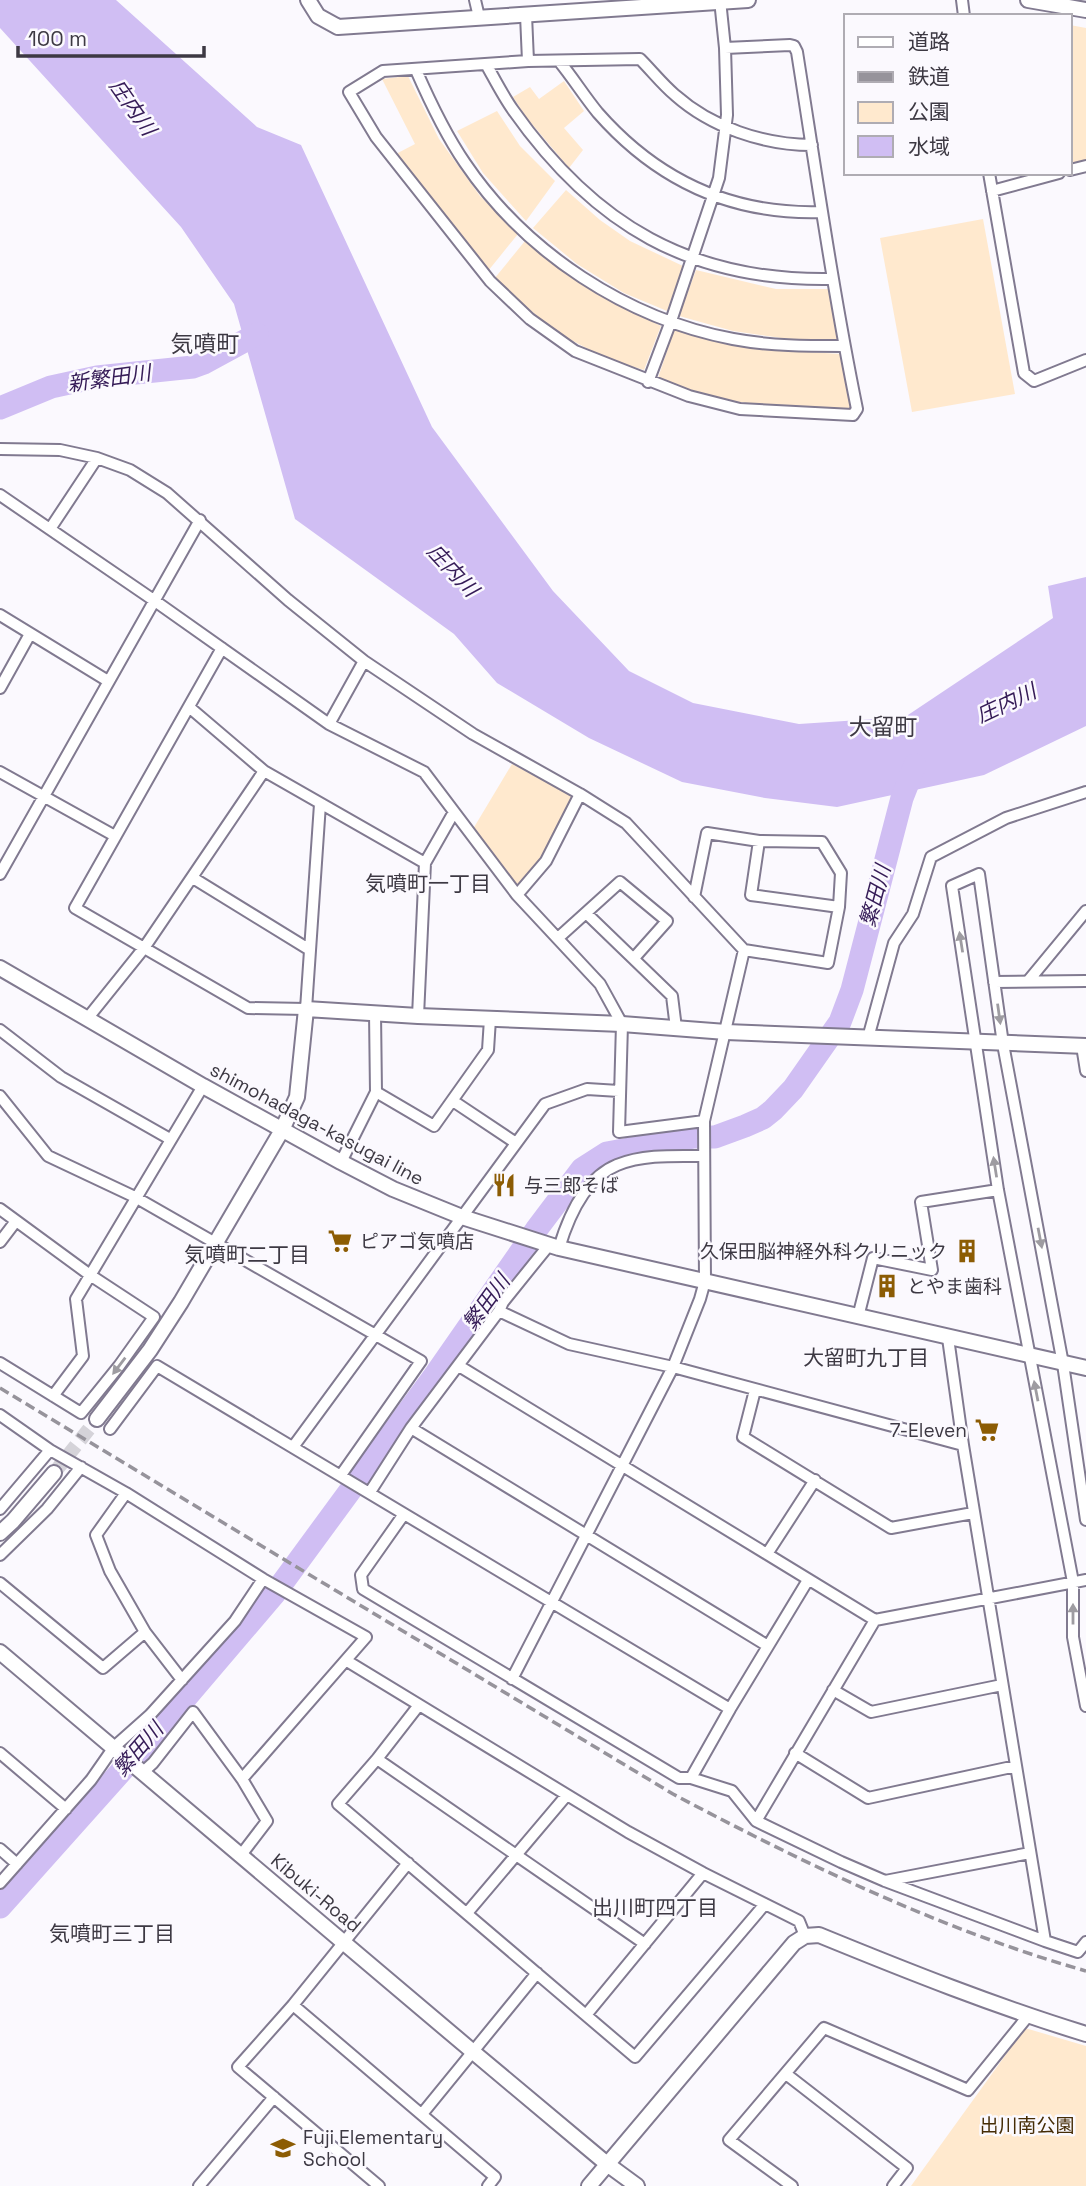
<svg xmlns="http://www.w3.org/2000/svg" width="1086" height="2186" font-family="'Space Grotesk','Noto Sans JP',sans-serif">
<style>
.green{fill:#ffe9ce}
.water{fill:#d0bef3}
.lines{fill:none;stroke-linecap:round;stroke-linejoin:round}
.river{stroke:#d0bef3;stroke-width:23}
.secondary-tunnel{stroke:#d5d3d9;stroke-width:14;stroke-dasharray:14 7;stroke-linecap:butt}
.street-casing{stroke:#817a90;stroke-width:14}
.secondary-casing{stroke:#817a90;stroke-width:18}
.street{stroke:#fff;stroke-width:10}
.secondary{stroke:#fff;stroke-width:14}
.rail{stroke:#96939b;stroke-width:3.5;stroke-dasharray:10 5;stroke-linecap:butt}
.oneway{fill:#9e9ca1}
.labels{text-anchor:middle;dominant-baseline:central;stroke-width:5;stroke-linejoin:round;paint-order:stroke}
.street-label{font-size:19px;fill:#3d3943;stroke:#fbf9fe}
.poi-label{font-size:19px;fill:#3d3943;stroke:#fbf9fe;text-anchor:start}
.park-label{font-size:19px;fill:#452c05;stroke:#fbf9fe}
.water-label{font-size:21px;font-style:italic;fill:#351b57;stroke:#fbf9fe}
.neighbourhood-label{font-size:21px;fill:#3d3943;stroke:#fbf9fe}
.quarter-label{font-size:23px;fill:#3d3943;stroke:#fbf9fe}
</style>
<rect width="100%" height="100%" fill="#fbf9fe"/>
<path class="green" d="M1070 25 1086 28V162L1070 166Z
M408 76 439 139 480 196 518 234 488 271 394 155 415 144 382 79Z
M564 81 584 111 564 128 583 150 569 168 526 117 513 97 530 87 539 99Z
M497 111 520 146 555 181 526 221 483 173 457 131Z
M566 190 600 220 630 241 683 266 667 311 624 293 577 264 533 228Z
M983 219 1015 394 912 412 880 238Z
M525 241 590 290 661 326 644 370 607 359 556 332 494 279Z
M696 270 776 289H831L840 339H788L733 331 679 316Z
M674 330 756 349 841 354 851 409 803 411 705 397 658 378Z
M512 764 570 795 573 800 548 855 522 885H516L473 829Z
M1025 2028 1086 2046V2186H911Z"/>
<path class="water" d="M0 0H116L257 127 301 145 432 427 553 591 629 671 693 703 799 724 905 717 1053 618 1048 586 1086 577V726L984 775 837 807 765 798 682 782 589 738 497 683 454 634 295 519 234 304 181 227 0 28Z"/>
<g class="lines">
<path class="river" d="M0 408 51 387 97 377 193 367 204 363 257 334
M0 1907 160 1728 275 1593 435 1375 536 1230 582 1169 607 1153 694 1137H715L745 1126 763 1118 773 1110 793 1089 840 1022 852 990 902 798 915 765"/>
<path class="secondary-tunnel" d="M54 1473 97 1419"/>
<g class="street-casing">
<path id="street" d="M475 0 479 17
M962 0 964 16
M526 15 528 61
M725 48 790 45 794 46 797 52C816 172 833 291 857 409L853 415 740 409 689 396 575 351 530 319 490 281 376 137 349 92 383 71 528 61 640 59C652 71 662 84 675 95 711 127 763 145 812 145
M559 61C573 78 584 96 598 113 657 180 732 215 822 212
M486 64C495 80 503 96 513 110 594 225 691 282 833 279
M416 70C430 102 445 134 465 163 526 253 627 319 733 339 770 346 807 346 844 346
M1070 170 1086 166
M989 173 1024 373 1034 381 1086 360
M992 191 1059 173
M648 382 671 321 719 178 727 115 725 48 720 0
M0 449 60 450 97 458 130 470 167 493 288 600 364 661 473 734 580 794 626 823 744 950 704 1121 705 1281 700 1299 673 1367 512 1679
M0 495 155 601 329 724 424 772 517 895 600 984 622 1024 619 1132 704 1121
M50 529 97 458
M0 615 108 681
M222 648 75 908 248 1008 306 1009 320 804
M0 688 30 634
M189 707 264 771 425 863
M329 724 364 661
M0 772 115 836
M759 841 751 895 839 907
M0 874 200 520
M193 878 310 950
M517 895 546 861 580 794
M694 897 707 833 759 841 822 842 841 873 839 907 828 963 744 950
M586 913 672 996 676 1028
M558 938 620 882 667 921 634 958
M1029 980 1086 911
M994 982 1086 981
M418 1016 425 863 454 812
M87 1019 144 948 264 771
M0 1030 61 1077 170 1139
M868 1038 894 943 913 914 931 857 1006 818 1086 792
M1082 1046 1086 1071
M376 1092 434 1126 488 1050 490 1019
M0 1096 48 1156 135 1197 421 1361 341 1475
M453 1101 516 1143
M341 1162 376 1092 375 1013
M0 1209 90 1275 154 1317 119 1366 81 1413 0 1363
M0 1242 16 1221
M559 1248C568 1218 585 1178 617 1165 644 1154 676 1156 704 1156
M499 1311 569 1344 673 1367 963 1445 1045 1941
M858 1317 873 1258 932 1270 921 1202 998 1190
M948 1338 963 1445
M459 1366 875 1620 1086 1580
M755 1390 743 1437 891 1528 973 1513
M53 1396 83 1356 76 1299 203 1086
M0 1415 50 1450 126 1493 263 1579 366 1637 242 1779
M411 1428 768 1646
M110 1429 157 1366 730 1709
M293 1447 545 1104 587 1089 619 1091
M370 1492 411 1428 499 1311 503 1302 549 1245
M126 1493 96 1535 110 1571 145 1632 182 1680
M0 1509 50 1450
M404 1514 361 1575 363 1589 679 1778H691L730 1709 808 1580
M1086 1520 1063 1364 1003 1044 979 874 952 886 998 1190 1073 1582V1637L1086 1706
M767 1554 815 1480
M0 1555 47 1509 81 1467
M0 1583 103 1668 145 1632
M347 1661 628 1832 703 1873 799 1921 805 1936
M833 1690 871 1712 1002 1685
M419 1705 377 1759 338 1804 635 2057 765 1904
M0 1753 66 1809
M795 1753 868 1798 1016 1766
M377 1759 645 1944
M143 1772 153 1763 193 1712 242 1779 267 1821 241 1855
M691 1778 732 1791 756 1821 841 1862 885 1881 1045 1941 1078 1952 1086 1942
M756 1821 875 1620
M0 1849 17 1864
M885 1881 1030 1853
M0 1883 91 1780 114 1747 150 1715 235 1621 263 1579
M467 1913 566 1796
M293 2005 495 2177 488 2186
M586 2015 703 1873
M786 2074 907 2168 893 2186
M422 2114 537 1973
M199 2186 274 2097
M379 2186 238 2067 293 2005 408 1863
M792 2186 729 2140 824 2028 968 2090 1028 2016"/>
</g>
<g class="secondary-casing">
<path id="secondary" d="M308 0 318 16 338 27 748 0
M1028 0 1086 10
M0 968 203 1086 341 1162 393 1189 462 1217 559 1248 1086 1368
M97 1419 150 1350 181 1302 282 1130 297 1097 306 1009 418 1016 622 1024 726 1032 1086 1046
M0 1533 13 1521 54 1473
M0 1652 472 2051 607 2164 637 2186
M589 2186 794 1943 805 1936 819 1935C907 1971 995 2006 1086 2034"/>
</g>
<use href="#street" class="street"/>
<use href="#secondary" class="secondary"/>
<path class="rail" d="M0 1388 673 1794C805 1864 942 1930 1086 1971"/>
</g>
<defs><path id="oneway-solid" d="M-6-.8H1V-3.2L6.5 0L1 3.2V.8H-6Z" transform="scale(1.75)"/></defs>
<g class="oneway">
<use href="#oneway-solid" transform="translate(961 942) rotate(-99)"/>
<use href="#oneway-solid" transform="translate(999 1014) rotate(82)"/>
<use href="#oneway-solid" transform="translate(995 1167) rotate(-99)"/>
<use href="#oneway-solid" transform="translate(1040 1238) rotate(79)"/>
<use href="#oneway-solid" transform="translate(119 1366) rotate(127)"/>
<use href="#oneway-solid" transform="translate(1036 1391) rotate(-101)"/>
<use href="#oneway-solid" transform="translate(1073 1614) rotate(-90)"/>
</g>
<defs>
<g id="restaurant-bare" transform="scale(1.89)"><path d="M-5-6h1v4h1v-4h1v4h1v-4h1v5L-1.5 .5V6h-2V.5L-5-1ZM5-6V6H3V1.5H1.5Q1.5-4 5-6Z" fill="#8c5c04" stroke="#fbf9fe" stroke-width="2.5" paint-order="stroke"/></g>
<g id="supermarket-bare" transform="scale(1.89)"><path d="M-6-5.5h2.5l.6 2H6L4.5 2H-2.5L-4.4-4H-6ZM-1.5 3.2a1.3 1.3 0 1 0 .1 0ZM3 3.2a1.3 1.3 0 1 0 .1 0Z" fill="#8c5c04" stroke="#fbf9fe" stroke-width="2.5" paint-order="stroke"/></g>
<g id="building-bare" transform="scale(1.89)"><path d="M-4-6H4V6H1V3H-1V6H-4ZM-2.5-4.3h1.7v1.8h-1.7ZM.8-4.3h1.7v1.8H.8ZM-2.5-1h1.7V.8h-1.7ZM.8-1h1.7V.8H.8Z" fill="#8c5c04" stroke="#fbf9fe" stroke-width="2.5" paint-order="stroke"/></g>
<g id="school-bare" transform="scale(1.89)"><path d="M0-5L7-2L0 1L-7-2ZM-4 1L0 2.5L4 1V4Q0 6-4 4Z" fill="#8c5c04" stroke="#fbf9fe" stroke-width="2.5" paint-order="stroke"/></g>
</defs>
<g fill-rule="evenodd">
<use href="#restaurant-bare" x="504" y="1185"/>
<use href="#supermarket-bare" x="340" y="1241"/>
<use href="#building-bare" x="967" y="1251"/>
<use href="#building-bare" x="887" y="1286"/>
<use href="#supermarket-bare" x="987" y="1430"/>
<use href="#school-bare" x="283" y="2148"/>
</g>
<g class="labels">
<g class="street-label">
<text transform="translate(317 1124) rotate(28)">shimohadaga-kasugai line</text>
<text transform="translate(316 1893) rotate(40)">Kibuki-Road</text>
</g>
<g class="poi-label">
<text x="524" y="1185">与三郎そば</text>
<text x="360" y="1241">ピアゴ気噴店</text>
<text x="947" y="1251" text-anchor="end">久保田脳神経外科クリニック</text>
<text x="907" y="1286">とやま歯科</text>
<text x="967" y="1430" text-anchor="end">7-Eleven</text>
<text x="303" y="2137">Fuji Elementary<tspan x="303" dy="22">School</tspan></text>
</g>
<g class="park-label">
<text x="1027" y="2125">出川南公園</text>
</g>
<g class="water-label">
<text transform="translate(133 107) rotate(55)">庄内川</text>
<text transform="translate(109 378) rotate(-8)">新繁田川</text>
<text transform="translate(453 570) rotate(47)">庄内川</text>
<text transform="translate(1006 703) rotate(-25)">庄内川</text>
<text transform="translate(875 896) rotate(-75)">繁田川</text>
<text transform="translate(486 1302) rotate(-54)">繁田川</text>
<text transform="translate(138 1749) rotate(-49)">繁田川</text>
</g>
<g class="neighbourhood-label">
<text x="428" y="883">気噴町一丁目</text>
<text x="247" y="1254">気噴町二丁目</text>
<text x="866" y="1357">大留町九丁目</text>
<text x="655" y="1907">出川町四丁目</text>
<text x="112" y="1933">気噴町三丁目</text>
</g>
<g class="quarter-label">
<text x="205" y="344">気噴町</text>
<text x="883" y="727">大留町</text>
</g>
</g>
<rect x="844" y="14" width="228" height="161" fill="#fbf9fe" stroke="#afacb3" stroke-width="2"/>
<rect x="858" y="37" width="35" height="10" fill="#ffffff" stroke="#afacb3" stroke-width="2"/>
<text x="908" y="49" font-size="21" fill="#3d3943">道路</text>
<rect x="858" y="72" width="35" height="10" fill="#96939b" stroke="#afacb3" stroke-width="2"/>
<text x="908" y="84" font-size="21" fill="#3d3943">鉄道</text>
<rect x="858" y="102" width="35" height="21" fill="#ffe9ce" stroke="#afacb3" stroke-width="2"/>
<text x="908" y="119" font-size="21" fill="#3d3943">公園</text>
<rect x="858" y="136" width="35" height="21" fill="#d0bef3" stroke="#afacb3" stroke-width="2"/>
<text x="908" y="154" font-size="21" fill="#3d3943">水域</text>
<path d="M18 46v10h186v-10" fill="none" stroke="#3d3943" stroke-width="3.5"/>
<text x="28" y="46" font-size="21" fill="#3d3943" stroke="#fbf9fe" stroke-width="5" paint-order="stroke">100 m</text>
</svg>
